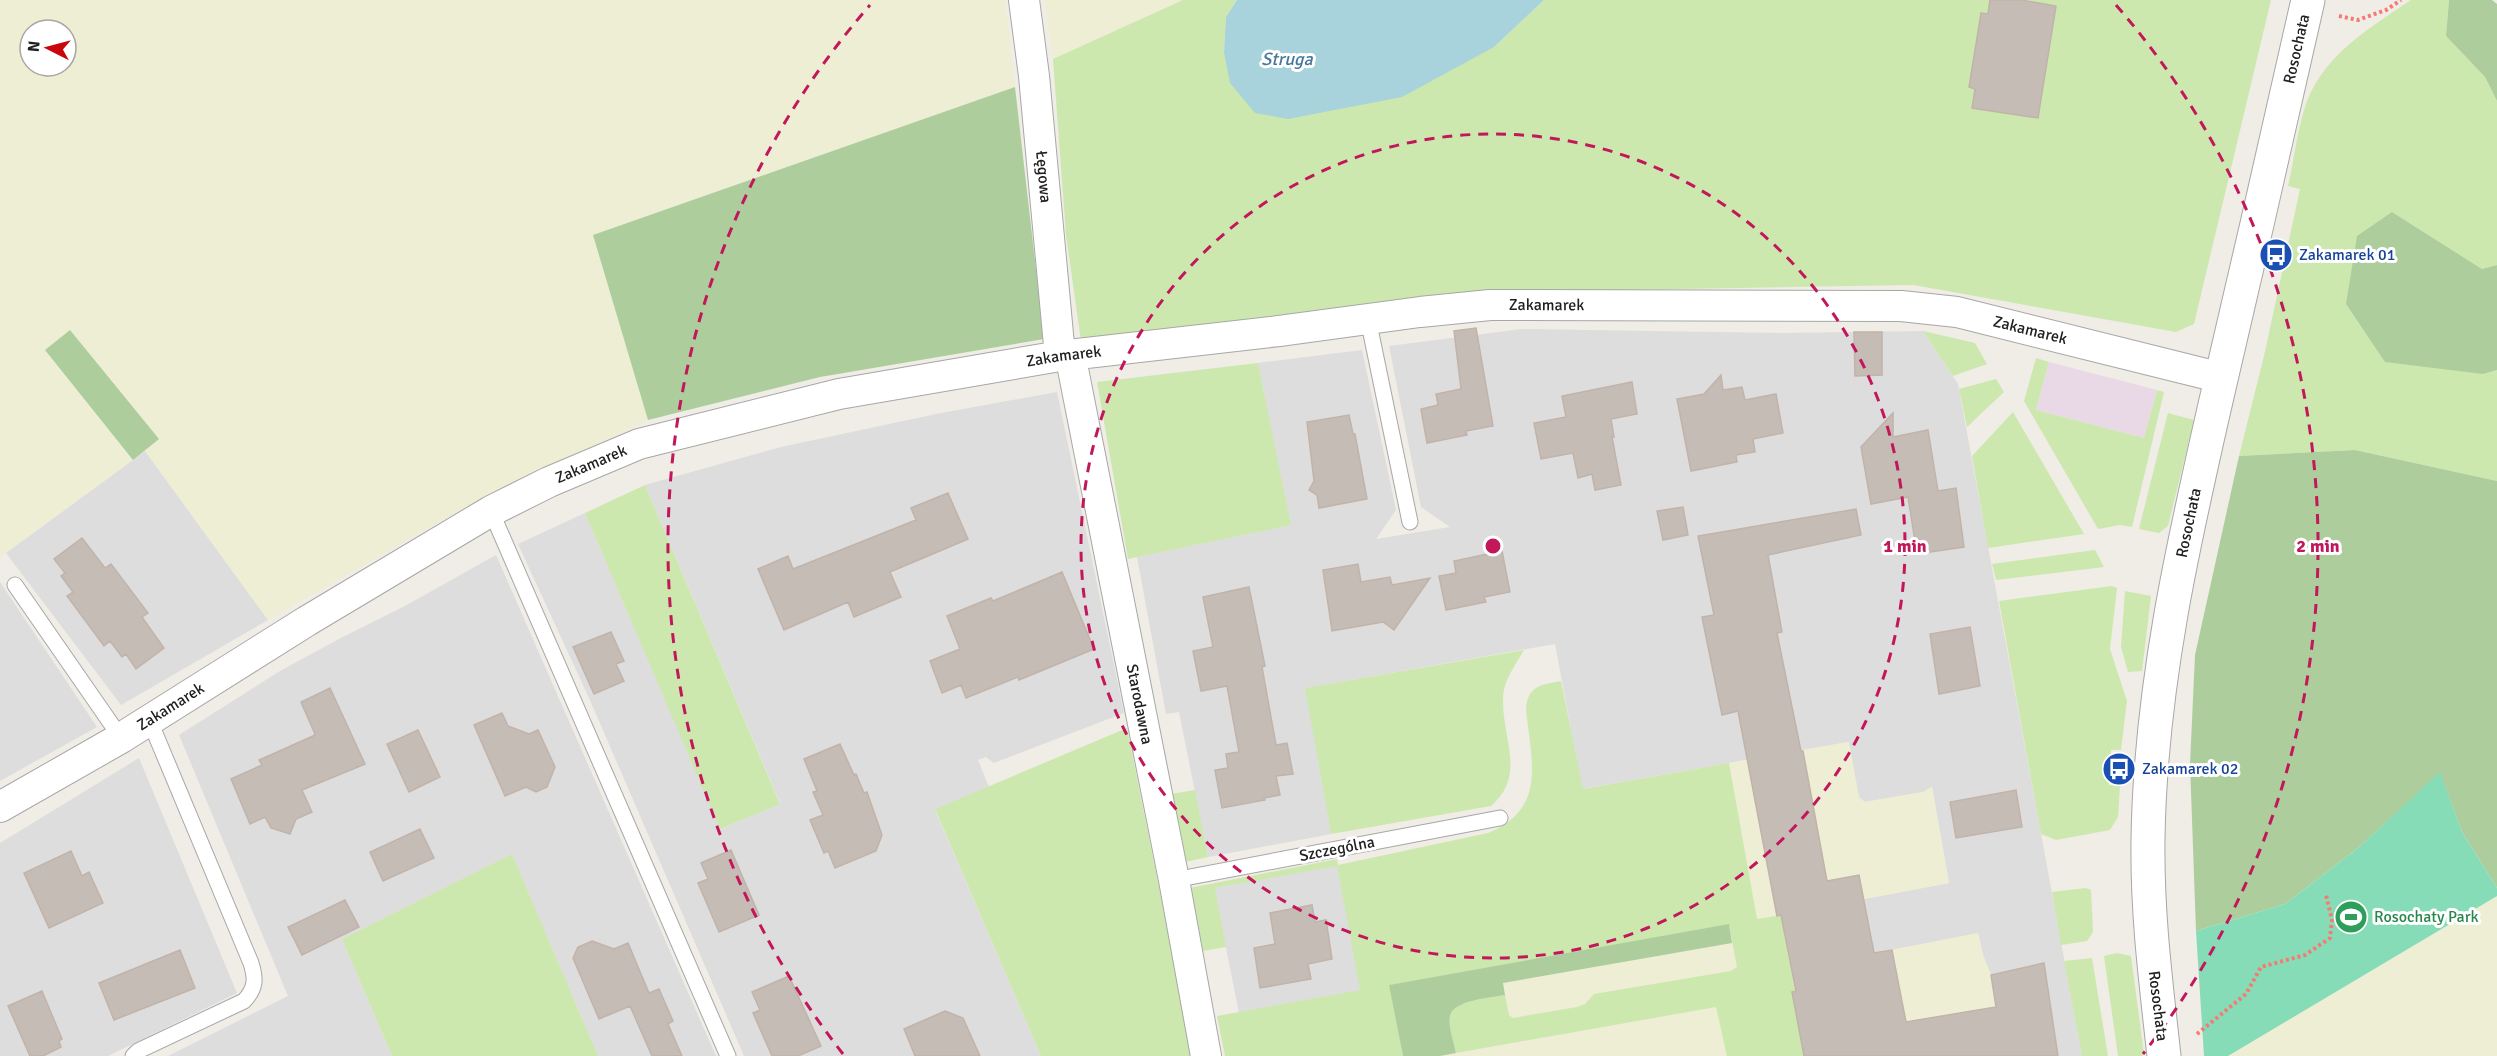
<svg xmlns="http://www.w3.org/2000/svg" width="2497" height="1056" font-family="Signika,sans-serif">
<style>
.residential{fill:#dedddd}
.industrial{fill:#e9d9e6}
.farmland{fill:#edeed3;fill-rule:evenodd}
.grass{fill:#cde8ae}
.forest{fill:#adce9c}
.pitch{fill:#87dcb8}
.water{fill:#a8d2dc}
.building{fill:#c5bcb6;stroke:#c1b3a9;stroke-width:1.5}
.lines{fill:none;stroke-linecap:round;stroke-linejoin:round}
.service-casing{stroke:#a7a7a7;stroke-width:17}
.minor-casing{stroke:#a7a7a7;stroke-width:32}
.tertiary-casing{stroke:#a7a7a7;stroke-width:35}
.path{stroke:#f67a72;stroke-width:4;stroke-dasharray:3 3;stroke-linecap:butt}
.service{stroke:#fff;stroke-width:15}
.minor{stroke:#fff;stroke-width:30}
.tertiary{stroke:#fff;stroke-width:33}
.ring{fill:none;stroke:#c2185b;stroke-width:3;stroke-dasharray:10 8}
.labels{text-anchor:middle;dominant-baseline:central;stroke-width:6;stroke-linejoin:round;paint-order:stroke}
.street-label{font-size:16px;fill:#202020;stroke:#fff}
.transit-label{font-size:16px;fill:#164399;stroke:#fff;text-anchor:start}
.leisure-label{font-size:16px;fill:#27864d;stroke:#fff;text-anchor:start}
.water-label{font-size:18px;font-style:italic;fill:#48779d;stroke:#fff}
.centre{fill:#c2185b;stroke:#fff;stroke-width:3}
.ring-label{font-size:18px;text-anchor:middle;font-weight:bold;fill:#c2185b;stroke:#fff;stroke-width:6;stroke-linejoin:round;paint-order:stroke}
</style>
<rect width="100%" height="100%" fill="#f0ece6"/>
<path class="residential" d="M1522 329 1784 333 1923 331 1958 384 2082 1056H2010L1999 1034 1991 975 1983 955 1978 933 1843 963 1795 991 1781 915 1949 883 1932 787 1923 792 1865 802 1859 798 1848 742 1582 789 1555 644 1306 688 1331 834 1208 857 1179 712 1166 714 1137 557 1290 525 1258 363 1362 350 1396 510 1376 539 1450 527 1421 507 1389 346Z
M1057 392 1124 713 994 763 986 757 978 760 989 787 935 810 1041 1056H744L589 698 518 544 585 513 721 829 780 803 645 485 781 447 941 413Z
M145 451 268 620 121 705 6 553Z
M496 555 716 1056H598L512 855 342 939 392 1056H168L288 996 179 735 280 671 339 639 405 606Z
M0 582 97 727 0 781Z
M139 758 237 993 108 1056H0V843Z
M1337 865 1361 990 1239 1013 1214 888Z"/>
<path class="industrial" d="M2049 362 2157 390 2144 438 2036 410Z"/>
<path class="farmland" d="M0 0H1005L1015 87 593 235 648 420 445 518 268 620 145 451 158 439 70 330 45 350 133 460 0 557ZM30 30H66V66H30Z
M1045 0H1183L1053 59Z
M1849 742 1859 797 1865 802 1923 792 1932 787 1949 883 1757 919 1729 763Z
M2497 896V1056H2228Z
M1978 933 1983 955 1991 975 1998 1030 1804 1056 1792 992 1839 983 1854 957Z
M1732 943 1737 968 1731 971 1591 999 1577 1007 1513 1018 1509 1016 1502 983Z
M1717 1007 1727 1056H1440Z"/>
<path class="grass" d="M1183 0H1237L1226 17 1224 52 1494 47 1544 0H2271L2194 324 2176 332 1913 285 1449 293 1081 341 1066 235 1053 59Z
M2411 0H2449L2446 36 2485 77 2497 101V265L2482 269 2392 212 2483 374 2497 370V481L2355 450 2239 456 2264 356 2300 189 2288 186C2294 160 2298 125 2307 101 2326 53 2371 27 2411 0Z
M1923 331 1975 343 1987 364 1953 376Z
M2036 358 2049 362 2036 410 2144 438 2157 390 2164 392 2132 527 2120 525 2098 529 2024 401Z
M1258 363 1291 525 1128 559 1097 382Z
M1996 379 2004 392 1967 427 1959 389Z
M2013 412 2084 534 1988 548 1972 456Z
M2168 413 2194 420 2168 526 2159 533 2139 529Z
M645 485 780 804 720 829 585 513Z
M2095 550 2104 567 1996 580 1992 564Z
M2112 586 2117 588 2110 649 2127 701 2121 750H2111L2109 785 2120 786 2118 817 2110 830 2056 840 2041 834 1999 601Z
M2125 591 2151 596 2142 671 2128 672 2121 647Z
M1524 650C1515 666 1502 682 1503 701 1503 741 1526 776 1491 806L1331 834 1305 688Z
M1561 681 1583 789 1729 763 1757 919 1781 915 1795 991 1792 993 1804 1056H1727L1716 1007 1456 1053C1454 1042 1448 1027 1450 1016 1453 1000 1491 998 1505 995L1509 1015 1513 1018 1577 1007 1585 1004 1594 994 1731 971 1737 967 1729 925 1390 985 1403 1056H1225L1217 1016 1360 990 1337 866 1215 888 1226 947 1203 951 1190 888 1337 859 1338 865 1488 833C1548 808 1531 761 1526 709 1528 685 1541 685 1561 681Z
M1127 728 1193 1056H1041L935 809Z
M1195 790 1208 857 1185 862 1171 794Z
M512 854 598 1056H392L342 939Z
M2086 888 2091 890 2093 932 2087 941 2061 945 2052 892Z
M2117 953 2131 956 2144 1054 2142 1056H2118L2104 956Z
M2092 958 2108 1056H2082L2064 961Z"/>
<path class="forest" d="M2449 0H2492L2497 4V101L2485 77 2446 36Z
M1015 87 1044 339 820 377 648 420 593 235Z
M2392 212 2482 269 2497 265V370L2483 374 2385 362 2346 304 2357 236Z
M70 330 159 439 133 460 45 350Z
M2355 450 2497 481V888L2462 832 2440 773 2358 848 2285 904 2196 931 2190 764 2195 655 2239 456Z
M1729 924 1732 943 1503 983 1505 995C1491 998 1453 1000 1450 1016 1448 1027 1454 1042 1456 1053L1440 1056H1403L1389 985Z"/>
<path class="pitch" d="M2440 772 2462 832 2497 888V896L2228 1056H2204L2196 931 2285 904 2358 848Z"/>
<path class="water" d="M1237 0H1544L1494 47 1402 97 1288 119 1255 113 1230 83 1224 52 1226 17Z"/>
<path class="building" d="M1990 0H2021L2056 6 2038 118 1972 108 1975 89 1969 87 1981 13 1988 14Z
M1476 328 1493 426 1466 431 1467 435 1427 443 1421 409 1438 405 1436 394 1461 389 1454 331Z
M1854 332H1882V375L1855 376Z
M1721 375 1723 390 1742 387 1745 400 1776 394 1783 433 1753 439 1755 452 1736 455 1737 462 1691 471 1677 399 1704 394Z
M1632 382 1637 414 1611 419 1614 437H1612L1621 485 1595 490 1592 474 1578 478 1573 453 1541 459 1534 423 1566 417 1562 396Z
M1893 413V437L1928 430 1938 491 1956 488 1964 547 1917 554 1908 497 1871 504 1861 447Z
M1349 415 1353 434H1355L1367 499 1319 508 1317 495 1309 490 1314 481 1307 422Z
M948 493 968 539 890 572 901 597 854 617 848 602 784 630 758 569 788 556 793 569 916 520 911 508Z
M1683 507 1688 535 1663 540 1657 511Z
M1856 509 1861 535 1768 555 1782 632 1777 633 1801 751H1803L1827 881 1859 875 1874 953 1892 950 1906 1022 1996 1007 1991 975 2044 963 2058 1056H1804L1792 992 1796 991 1781 915 1777 916 1738 711 1722 715 1702 617 1714 615 1698 536Z
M82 538 105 568 111 564 148 613 142 617 164 648 136 669 126 654 122 657 110 641 104 646 67 596 73 592 61 576 65 573 54 559Z
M1502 551 1510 592 1484 597 1486 602 1446 610 1439 576 1456 573 1454 561Z
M1358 564 1361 582 1390 577 1392 585 1430 578 1394 630 1383 622 1332 631 1323 570Z
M1062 572 1094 649 1019 680 1018 677 966 698 961 685 942 693 930 661 960 649 947 616 991 598 993 601Z
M1249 587 1265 666 1262 667 1276 745 1287 743 1293 774 1276 776 1280 795 1264 798 1265 800 1222 808 1215 770 1228 768 1226 754 1239 752 1227 686 1201 691 1193 651 1213 647 1203 597Z
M1970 627 1980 686 1939 694 1930 634Z
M611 632 624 661 616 664 624 681 594 694 573 647Z
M330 688 365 764 302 790 312 812 296 819 290 834 271 828 265 817 250 824 231 779 262 765 259 760 313 736 315 734 301 702Z
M502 713 508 726 529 734 538 730 555 767 547 787 536 792 526 787 505 796 474 725Z
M418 730 440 777 409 792 387 744Z
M840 744 854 775 856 774 864 793 867 792 882 835 876 851 835 868 828 851 824 853 810 820 823 815 813 792 817 791 804 759Z
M2016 790 2022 827 1956 838 1950 802Z
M420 829 434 858 383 881 370 852Z
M731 850 759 915 719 932 698 883 708 879 701 863Z
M71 851 82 876 89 872 103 903 49 928 24 873Z
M345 900 359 927 302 955 288 927Z
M1312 905 1315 922 1326 920 1332 959 1308 964 1311 979 1260 988 1254 948 1275 944 1270 913Z
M592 941 614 949 628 943 649 993 659 989 673 1021 668 1024 682 1056H652L630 1006 599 1019 573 958 578 947Z
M180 950 195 988 114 1020 99 983Z
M789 976 821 1046 798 1056H772L753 1013 760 1010 752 992Z
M42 991 62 1039 59 1041 61 1047 43 1056H30L8 1006Z
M945 1011 963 1018 980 1056H915L904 1029Z"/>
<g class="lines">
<g class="service-casing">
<path id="service" d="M1368 319 1410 522
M491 511 728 1056
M15 585 121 738
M1174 880 1500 818
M133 1056 138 1051 244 1001C256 988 256 979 251 963L149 719"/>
</g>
<g class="minor-casing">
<g id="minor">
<path id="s1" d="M1024 0 1034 76 1060 356"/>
<path id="s2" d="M1070 354 1174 880 1206 1056"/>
<path id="s3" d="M0 807 121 738 307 621 491 511 549 482 639 444 839 394 1060 356 1279 331 1420 312 1490 305 1901 306 1957 312 2222 378"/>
</g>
</g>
<g class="tertiary-casing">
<g id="tertiary">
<path id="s4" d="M2164 1056C2156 983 2147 915 2148 841 2150 683 2186 531 2221 379 2251 253 2279 126 2308 0"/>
</g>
</g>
<path class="path" d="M2339 16 2358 20 2386 10 2401 0
M2197 1034 2246 994 2261 967 2305 955 2330 938 2332 920 2326 895"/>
<use href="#service" class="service"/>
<use href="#minor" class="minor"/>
<use href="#tertiary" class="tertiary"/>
</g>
<g class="ring">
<circle cx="1493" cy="546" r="412"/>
<path d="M843 1054A825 825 0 0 1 870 5M2116 5A825 825 0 0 1 2143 1054"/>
</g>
<defs>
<g id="bus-disc" transform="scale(1.725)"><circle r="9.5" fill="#1a4fb4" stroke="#fff"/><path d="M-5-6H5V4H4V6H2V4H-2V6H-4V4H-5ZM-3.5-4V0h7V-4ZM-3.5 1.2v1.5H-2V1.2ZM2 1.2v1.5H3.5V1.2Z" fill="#fff"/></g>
<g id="stadium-disc" transform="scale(1.725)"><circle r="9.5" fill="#2e9e5b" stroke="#fff"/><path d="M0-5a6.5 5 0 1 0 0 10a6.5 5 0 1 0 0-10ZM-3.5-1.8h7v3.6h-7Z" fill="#fff"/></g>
</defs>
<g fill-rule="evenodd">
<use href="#bus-disc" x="2276" y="255"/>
<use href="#bus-disc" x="2119" y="769"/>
<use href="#stadium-disc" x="2351" y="917"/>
</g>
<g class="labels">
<g class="street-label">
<text stroke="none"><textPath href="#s4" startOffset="1023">Rosochata</textPath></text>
<text stroke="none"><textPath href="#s1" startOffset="178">Łęgowa</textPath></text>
<text stroke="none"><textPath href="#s3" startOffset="1656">Zakamarek</textPath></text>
<text stroke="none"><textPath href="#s3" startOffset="2142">Zakamarek</textPath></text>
<text stroke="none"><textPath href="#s3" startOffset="1170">Zakamarek</textPath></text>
<text stroke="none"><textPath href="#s3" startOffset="684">Zakamarek</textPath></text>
<text stroke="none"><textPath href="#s4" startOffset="537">Rosochata</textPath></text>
<text stroke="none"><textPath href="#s2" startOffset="357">Starodawna</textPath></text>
<text stroke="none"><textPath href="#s3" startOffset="198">Zakamarek</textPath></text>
<text transform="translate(1337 849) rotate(-11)">Szczególna</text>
<text transform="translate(2158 1006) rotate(83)">Rosochata</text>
</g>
<g class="transit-label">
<text x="2299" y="255">Zakamarek 01</text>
<text x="2142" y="769">Zakamarek 02</text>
</g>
<g class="leisure-label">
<text x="2374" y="917">Rosochaty Park</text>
</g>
<g class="water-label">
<text x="1287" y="59">Struga</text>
</g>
</g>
<circle cx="1493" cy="546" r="9" class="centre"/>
<g class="ring-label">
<text x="1905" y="552">1 min</text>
<text x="2318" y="552">2 min</text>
</g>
<g transform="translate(48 48) rotate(276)"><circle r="28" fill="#ffffff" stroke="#a6a6a6" stroke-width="1.5"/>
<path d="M0-4.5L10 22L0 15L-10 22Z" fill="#c9060e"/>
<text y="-9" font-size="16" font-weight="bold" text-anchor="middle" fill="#202020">N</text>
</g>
</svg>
